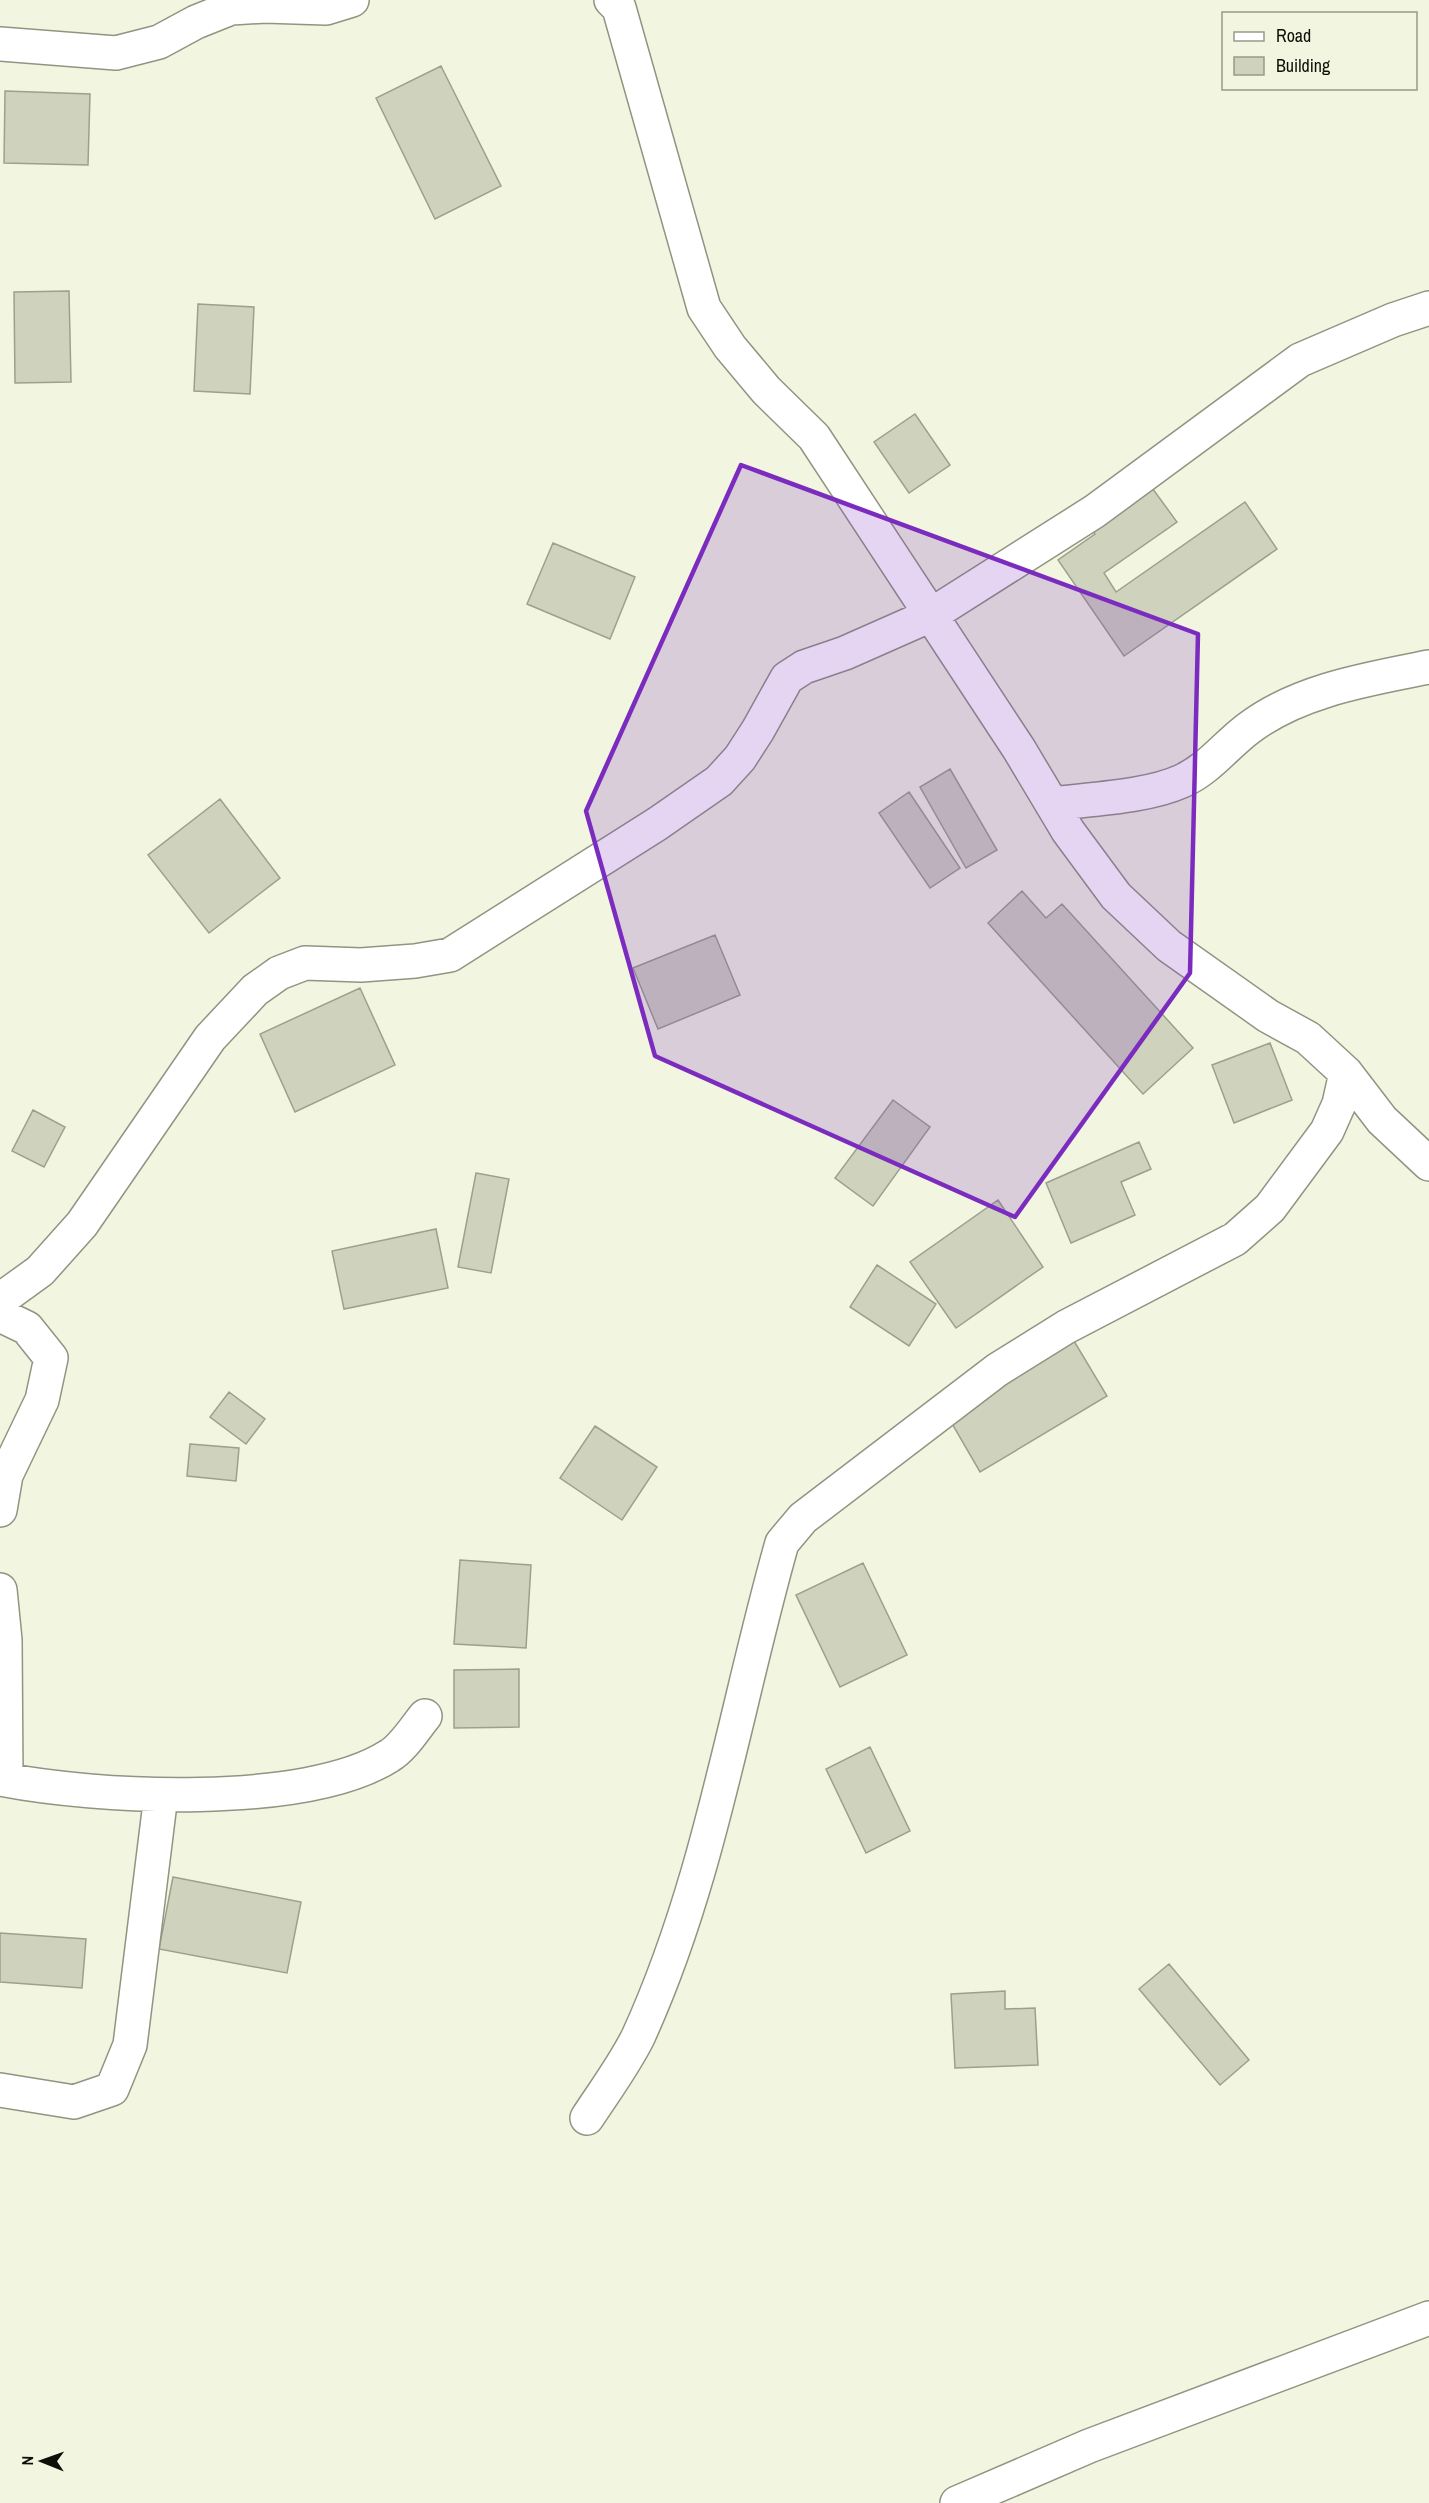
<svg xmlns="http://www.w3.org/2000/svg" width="1429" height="2503" font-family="'Archivo Narrow',sans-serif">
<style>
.building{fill:#cfd3be;stroke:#9ca08c;stroke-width:1.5}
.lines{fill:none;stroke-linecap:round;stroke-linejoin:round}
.street-casing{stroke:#909481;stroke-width:36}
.street{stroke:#fff;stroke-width:33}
.marked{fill:#7b2cbf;fill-opacity:0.2;stroke:#7b2cbf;stroke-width:4.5;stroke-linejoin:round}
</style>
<rect width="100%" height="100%" fill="#f2f6e1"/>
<path class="building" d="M441 66 501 186 435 219 376 98Z
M5 91 90 94 88 165 4 163Z
M5 91 90 94 88 165 4 163Z
M69 291 71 382 15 383 14 292Z
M69 291 71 382 15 383 14 292Z
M198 304 254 307 250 394 194 391Z
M198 304 254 307 250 394 194 391Z
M915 414 950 465 909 493 874 442Z
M1147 481 1177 522 1104 573 1116 592 1245 502 1277 549 1124 656 1058 560 1095 534 1087 522Z
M553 543 635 577 610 639 527 604Z
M950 769 997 850 966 868 920 787Z
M909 792 960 868 930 888 879 813Z
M220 799 280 878 209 933 148 855Z
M220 799 280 878 209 933 148 855Z
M1022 891 1046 918 1062 904 1193 1048 1143 1094 988 923Z
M715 935 740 995 658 1029 633 968Z
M360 988 395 1065 295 1112 260 1034Z
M1270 1043 1292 1100 1234 1123 1212 1065Z
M893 1100 930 1127 873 1206 835 1178Z
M33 1110 65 1127 44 1167 12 1151Z
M33 1110 65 1127 44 1167 12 1151Z
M1139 1142 1151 1169 1121 1182 1135 1215 1071 1243 1046 1183Z
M476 1173 509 1179 491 1273 458 1267Z
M998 1200 1043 1267 956 1328 910 1262Z
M436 1229 448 1288 344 1309 332 1251Z
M877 1265 936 1304 909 1346 850 1307Z
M1062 1321 1107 1396 980 1472 936 1396Z
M229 1392 265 1419 246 1444 210 1417Z
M229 1392 265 1419 246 1444 210 1417Z
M595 1426 657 1467 622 1520 560 1478Z
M190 1444 239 1448 236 1481 187 1476Z
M190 1444 239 1448 236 1481 187 1476Z
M460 1560 531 1565 526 1648 454 1644Z
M863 1563 907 1655 840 1687 796 1595Z
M519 1669V1727L454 1728V1670Z
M870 1747 910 1831 866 1853 826 1769Z
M173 1877 301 1902 287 1973 159 1949Z
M173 1877 301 1902 287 1973 159 1949Z
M0 1933 86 1939 82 1988 0 1982Z
M0 1933 86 1939 82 1988 0 1982Z
M1169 1964 1249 2060 1220 2085 1139 1989Z
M1005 1991V2009L1035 2008 1038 2065 955 2068 951 1994Z"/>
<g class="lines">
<g class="street-casing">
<path id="street" d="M611 0 619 8 704 308 730 347 766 390 814 437 1019 749 1068 831 1116 896 1169 946 1268 1016 1308 1038 1346 1073 1382 1120 1429 1164
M0 44 116 53 159 42 196 22 231 8 265 6 326 8 352 0
M1052 804C1091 799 1147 797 1182 781 1209 769 1226 745 1249 728 1299 690 1369 679 1429 667
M0 1300 40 1271 82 1224 210 1038 255 990 279 973 305 963 361 965 415 961 450 955 657 824 719 781 740 758 758 730 787 678 804 667 845 653 931 615 1095 511 1300 360 1393 320 1429 308
M0 1315 27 1328 51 1358 42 1400 6 1475 0 1510
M0 1590 5 1640 6 1780
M0 1779C95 1798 306 1809 389 1756 403 1748 415 1728 425 1716
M0 2090 74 2102 112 2089 130 2045 161 1795
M587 2118C604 2092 624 2065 638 2037 710 1880 735 1708 782 1543L803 1518 997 1370 1066 1327 1235 1239 1270 1208 1327 1131 1339 1104 1346 1073
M957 2503 1089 2446 1429 2318"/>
</g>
<use href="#street" class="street"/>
</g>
<path class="marked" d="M741 465 1198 634 1190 973 1015 1217 655 1056 586 811Z"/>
<rect x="1222" y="12" width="195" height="78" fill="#f2f6e1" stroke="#979a8a" stroke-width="1.5"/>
<rect x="1234" y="32" width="30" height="9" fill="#ffffff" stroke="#979a8a" stroke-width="1.5"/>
<text x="1276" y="42" font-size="18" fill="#0e0f08">Road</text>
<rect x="1234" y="57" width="30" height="18" fill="#cfd3be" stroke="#979a8a" stroke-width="1.5"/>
<text x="1276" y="72" font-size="18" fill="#0e0f08">Building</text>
<g transform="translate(42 2461) rotate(271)" stroke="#f2f6e1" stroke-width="4.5" paint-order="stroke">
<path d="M0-4.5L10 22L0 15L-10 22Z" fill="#0e0f08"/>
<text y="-9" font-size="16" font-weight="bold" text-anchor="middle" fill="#0e0f08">N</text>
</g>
</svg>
